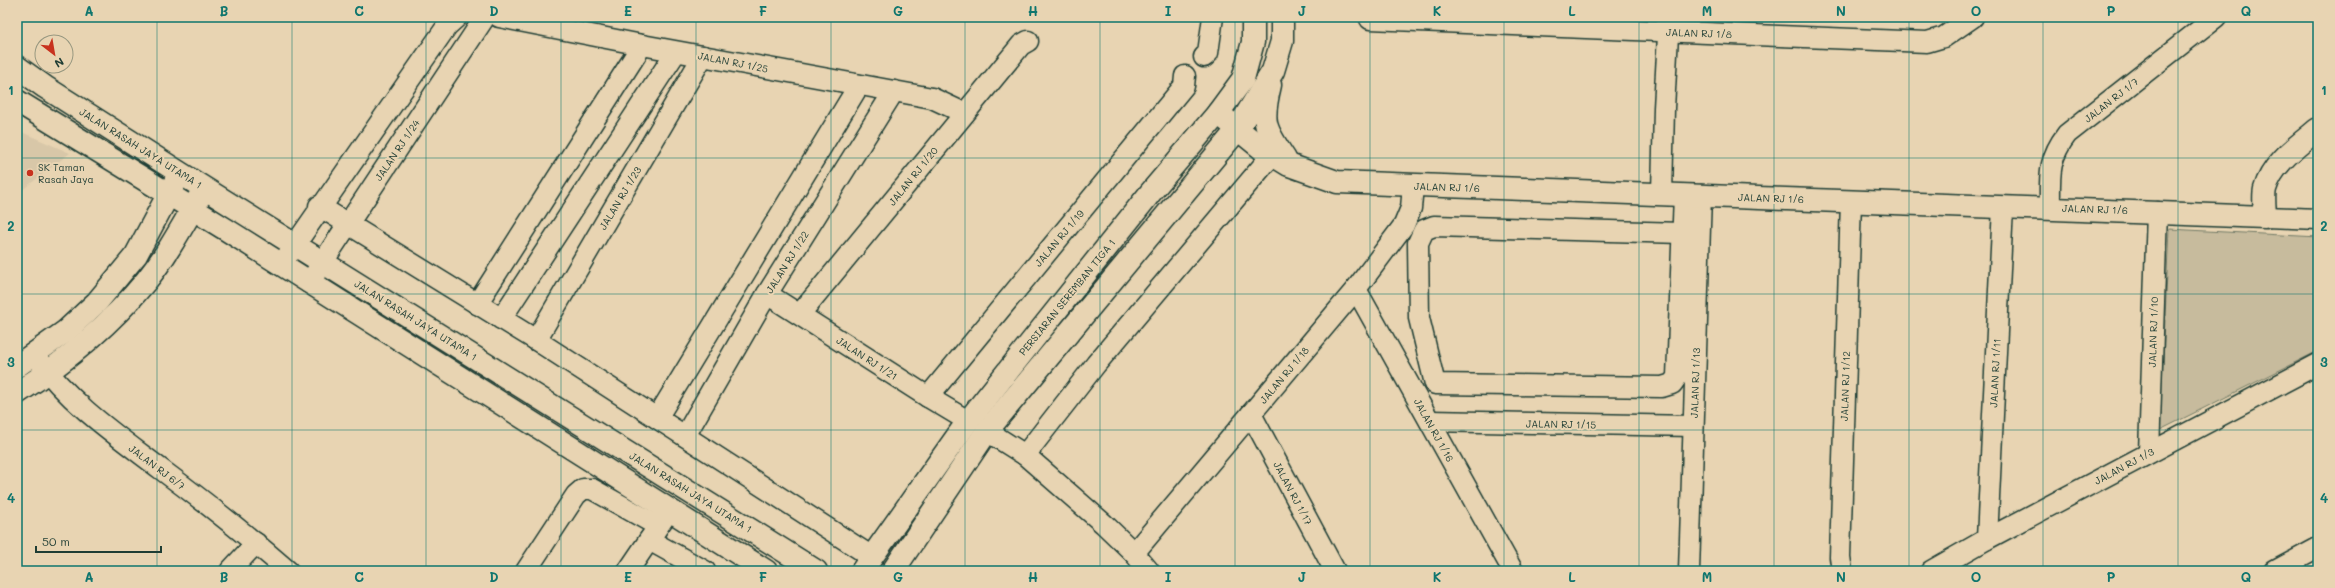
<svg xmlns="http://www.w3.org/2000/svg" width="2335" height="588" font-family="Mali,sans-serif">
<rect width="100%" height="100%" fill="#e8d4b2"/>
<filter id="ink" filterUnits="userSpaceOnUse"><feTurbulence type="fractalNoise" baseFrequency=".025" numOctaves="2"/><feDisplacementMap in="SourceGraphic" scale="8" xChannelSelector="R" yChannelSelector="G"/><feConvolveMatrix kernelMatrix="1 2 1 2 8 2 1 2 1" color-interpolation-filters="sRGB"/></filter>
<g filter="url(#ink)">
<polygon fill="#d8c7a8" points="17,130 70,153 17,194"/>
<polygon fill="#c7bb9d" stroke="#737c68" points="2169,229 2318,237 2318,351 2160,430"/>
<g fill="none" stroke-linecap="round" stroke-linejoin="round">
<defs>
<g id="street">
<polyline points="499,17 642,45 932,98 964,113"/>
<polyline points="1370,19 1927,42 1944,37 1973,17"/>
<polyline points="1204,57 1208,53 1213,17"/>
<polyline points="1662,194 1664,108 1669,17"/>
<polyline points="319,206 536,340 872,557"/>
<path d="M2050,208C2050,177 2047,160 2067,134L2216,17"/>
<polyline points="2265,217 2318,219"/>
<polyline points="1682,233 1434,226 1424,230 1418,243 1419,318 1435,384 1662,387 1672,384 1677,377 1684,195"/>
<polyline points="281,265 447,26 457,17"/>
<polyline points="309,283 485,17"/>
<polyline points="1356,289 1513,571"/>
<polyline points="767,294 928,397 968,421"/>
<polyline points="477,304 642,45"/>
<polyline points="800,314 1021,45 1028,41"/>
<polyline points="501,319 676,52"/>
<polyline points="536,340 703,56"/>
<path d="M38,359C70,404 119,437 162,470C205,502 247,535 288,571"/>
<polyline points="928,397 1184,86 1185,76"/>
<polyline points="1251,414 1335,571"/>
<polyline points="657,418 859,85"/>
<polyline points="1430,421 1693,426"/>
<polyline points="987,431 1025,455 1104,524 1134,553 1149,571"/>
<polyline points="685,436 767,294 894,91"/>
<polyline points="2149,453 2157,212"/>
<polyline points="1025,455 1096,364 1272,155"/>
<polyline points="1987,539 2003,207"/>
<polyline points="649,540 705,571"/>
<polyline points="1134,553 1356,289 1404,225 1411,208 1413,186"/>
<polyline points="230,571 256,543"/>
<polyline points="526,571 576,495 583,489 592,489 658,526"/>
<polyline points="628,571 666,515"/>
<polyline points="1689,571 1701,195"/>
<polyline points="1842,571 1840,557 1851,201"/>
<polyline points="1931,571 1987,539 2318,364"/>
<polyline points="2275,571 2318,548"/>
</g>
<g id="secondary">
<polyline points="17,67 45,87 180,173 816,571"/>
<path d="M1270,85C1261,122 1264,128 1285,159"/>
<polyline points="17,101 227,230 766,571"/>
<path d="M1218,113L1261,148L1289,165L1337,182L2265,217C2265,208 2263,197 2265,189C2272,163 2299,145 2318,129"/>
<polyline points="17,366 66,331 97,302 136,255 175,182"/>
<path d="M17,393C65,362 109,326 146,281C167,255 183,225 200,196"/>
<polyline points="862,571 968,421 1151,192 1218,113 1243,79 1253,42 1253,17"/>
<polyline points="893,571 987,431 1237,130 1273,71 1282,41 1282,17"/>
</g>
</defs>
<use href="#street" stroke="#1f3d34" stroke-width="23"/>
<use href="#secondary" stroke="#1f3d34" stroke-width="25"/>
<use href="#street" stroke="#e8d4b2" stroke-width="20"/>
<use href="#secondary" stroke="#e8d4b2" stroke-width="22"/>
</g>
</g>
<path fill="none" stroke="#0f766e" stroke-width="1" stroke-opacity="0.55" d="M157,17V571M292,17V571M426,17V571M561,17V571M696,17V571M831,17V571M965,17V571M1100,17V571M1235,17V571M1370,17V571M1504,17V571M1639,17V571M1774,17V571M1909,17V571M2043,17V571M2178,17V571M17,158H2318M17,294H2318M17,430H2318"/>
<circle fill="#c8321e" stroke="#e8d4b2" stroke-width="1.5" cx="30" cy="173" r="4"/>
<g text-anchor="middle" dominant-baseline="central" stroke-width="4" stroke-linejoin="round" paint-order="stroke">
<g font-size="10" fill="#1f3d34" stroke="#e8d4b2">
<text transform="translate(1699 33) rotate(2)">JALAN RJ 1/8</text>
<text transform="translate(733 62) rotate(11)">JALAN RJ 1/25</text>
<text transform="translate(2111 100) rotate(-38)">JALAN RJ 1/7</text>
<text transform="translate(141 148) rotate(32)">JALAN RASAH JAYA UTAMA 1</text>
<text transform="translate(397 150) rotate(-56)">JALAN RJ 1/24</text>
<text transform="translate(913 176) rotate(-51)">JALAN RJ 1/20</text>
<text transform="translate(1447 187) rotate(2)">JALAN RJ 1/6</text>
<text transform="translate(620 198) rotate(-59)">JALAN RJ 1/23</text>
<text transform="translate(1771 198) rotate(2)">JALAN RJ 1/6</text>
<text transform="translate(2095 209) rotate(2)">JALAN RJ 1/6</text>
<text transform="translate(1059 238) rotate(-50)">JALAN RJ 1/19</text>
<text transform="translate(787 262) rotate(-58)">JALAN RJ 1/22</text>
<text transform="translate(1067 297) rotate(-51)">PERSIARAN SEREMBAN TIGA 1</text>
<text transform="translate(416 320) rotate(32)">JALAN RASAH JAYA UTAMA 1</text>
<text transform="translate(2153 332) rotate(-88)">JALAN RJ 1/10</text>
<text transform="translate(867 358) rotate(33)">JALAN RJ 1/21</text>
<text transform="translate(1995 373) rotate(-87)">JALAN RJ 1/11</text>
<text transform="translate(1284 375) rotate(-50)">JALAN RJ 1/18</text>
<text transform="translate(1695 383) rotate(-88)">JALAN RJ 1/13</text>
<text transform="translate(1845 386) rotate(-88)">JALAN RJ 1/12</text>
<text transform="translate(1561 424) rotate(1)">JALAN RJ 1/15</text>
<text transform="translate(1434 430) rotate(61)">JALAN RJ 1/16</text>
<text transform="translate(2124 466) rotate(-28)">JALAN RJ 1/3</text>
<text transform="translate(157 467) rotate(37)">JALAN RJ 6/7</text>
<text transform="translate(691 492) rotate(32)">JALAN RASAH JAYA UTAMA 1</text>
<text transform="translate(1293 493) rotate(62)">JALAN RJ 1/17</text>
</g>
<g font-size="10" fill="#1f3d34" stroke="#e8d4b2" text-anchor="start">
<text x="38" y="167">SK Taman<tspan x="38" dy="12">Rasah Jaya</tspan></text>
</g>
</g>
<rect width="2335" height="588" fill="none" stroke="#e8d4b2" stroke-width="44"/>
<g transform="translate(54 54) rotate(149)"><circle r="19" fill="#e8d4b2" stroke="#989880"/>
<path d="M0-3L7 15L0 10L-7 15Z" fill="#c8321e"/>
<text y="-6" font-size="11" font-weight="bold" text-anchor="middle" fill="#1f3d34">N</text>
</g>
<path d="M36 546v6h125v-6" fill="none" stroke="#1f3d34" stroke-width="2"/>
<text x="42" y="546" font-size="12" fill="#1f3d34" stroke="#e8d4b2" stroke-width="3" paint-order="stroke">50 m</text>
<rect x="22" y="22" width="2291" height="544" fill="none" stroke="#0f766e" stroke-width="1.5"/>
<g font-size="13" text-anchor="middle" font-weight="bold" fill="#0f766e">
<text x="89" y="16">A</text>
<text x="224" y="16">B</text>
<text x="359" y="16">C</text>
<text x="494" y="16">D</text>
<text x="628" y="16">E</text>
<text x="763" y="16">F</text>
<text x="898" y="16">G</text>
<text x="1033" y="16">H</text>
<text x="1168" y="16">I</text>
<text x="1302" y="16">J</text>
<text x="1437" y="16">K</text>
<text x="1572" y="16">L</text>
<text x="1707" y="16">M</text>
<text x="1841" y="16">N</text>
<text x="1976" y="16">O</text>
<text x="2111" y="16">P</text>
<text x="2246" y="16">Q</text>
<text x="11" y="95">1</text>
<text x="2324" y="95">1</text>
<text x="11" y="231">2</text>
<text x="2324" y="231">2</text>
<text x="11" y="367">3</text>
<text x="2324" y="367">3</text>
<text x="11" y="503">4</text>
<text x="2324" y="503">4</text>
<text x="89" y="582">A</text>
<text x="224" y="582">B</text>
<text x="359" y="582">C</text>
<text x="494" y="582">D</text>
<text x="628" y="582">E</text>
<text x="763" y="582">F</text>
<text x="898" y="582">G</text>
<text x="1033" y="582">H</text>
<text x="1168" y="582">I</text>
<text x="1302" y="582">J</text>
<text x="1437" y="582">K</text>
<text x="1572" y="582">L</text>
<text x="1707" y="582">M</text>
<text x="1841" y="582">N</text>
<text x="1976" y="582">O</text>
<text x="2111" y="582">P</text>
<text x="2246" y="582">Q</text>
</g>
</svg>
